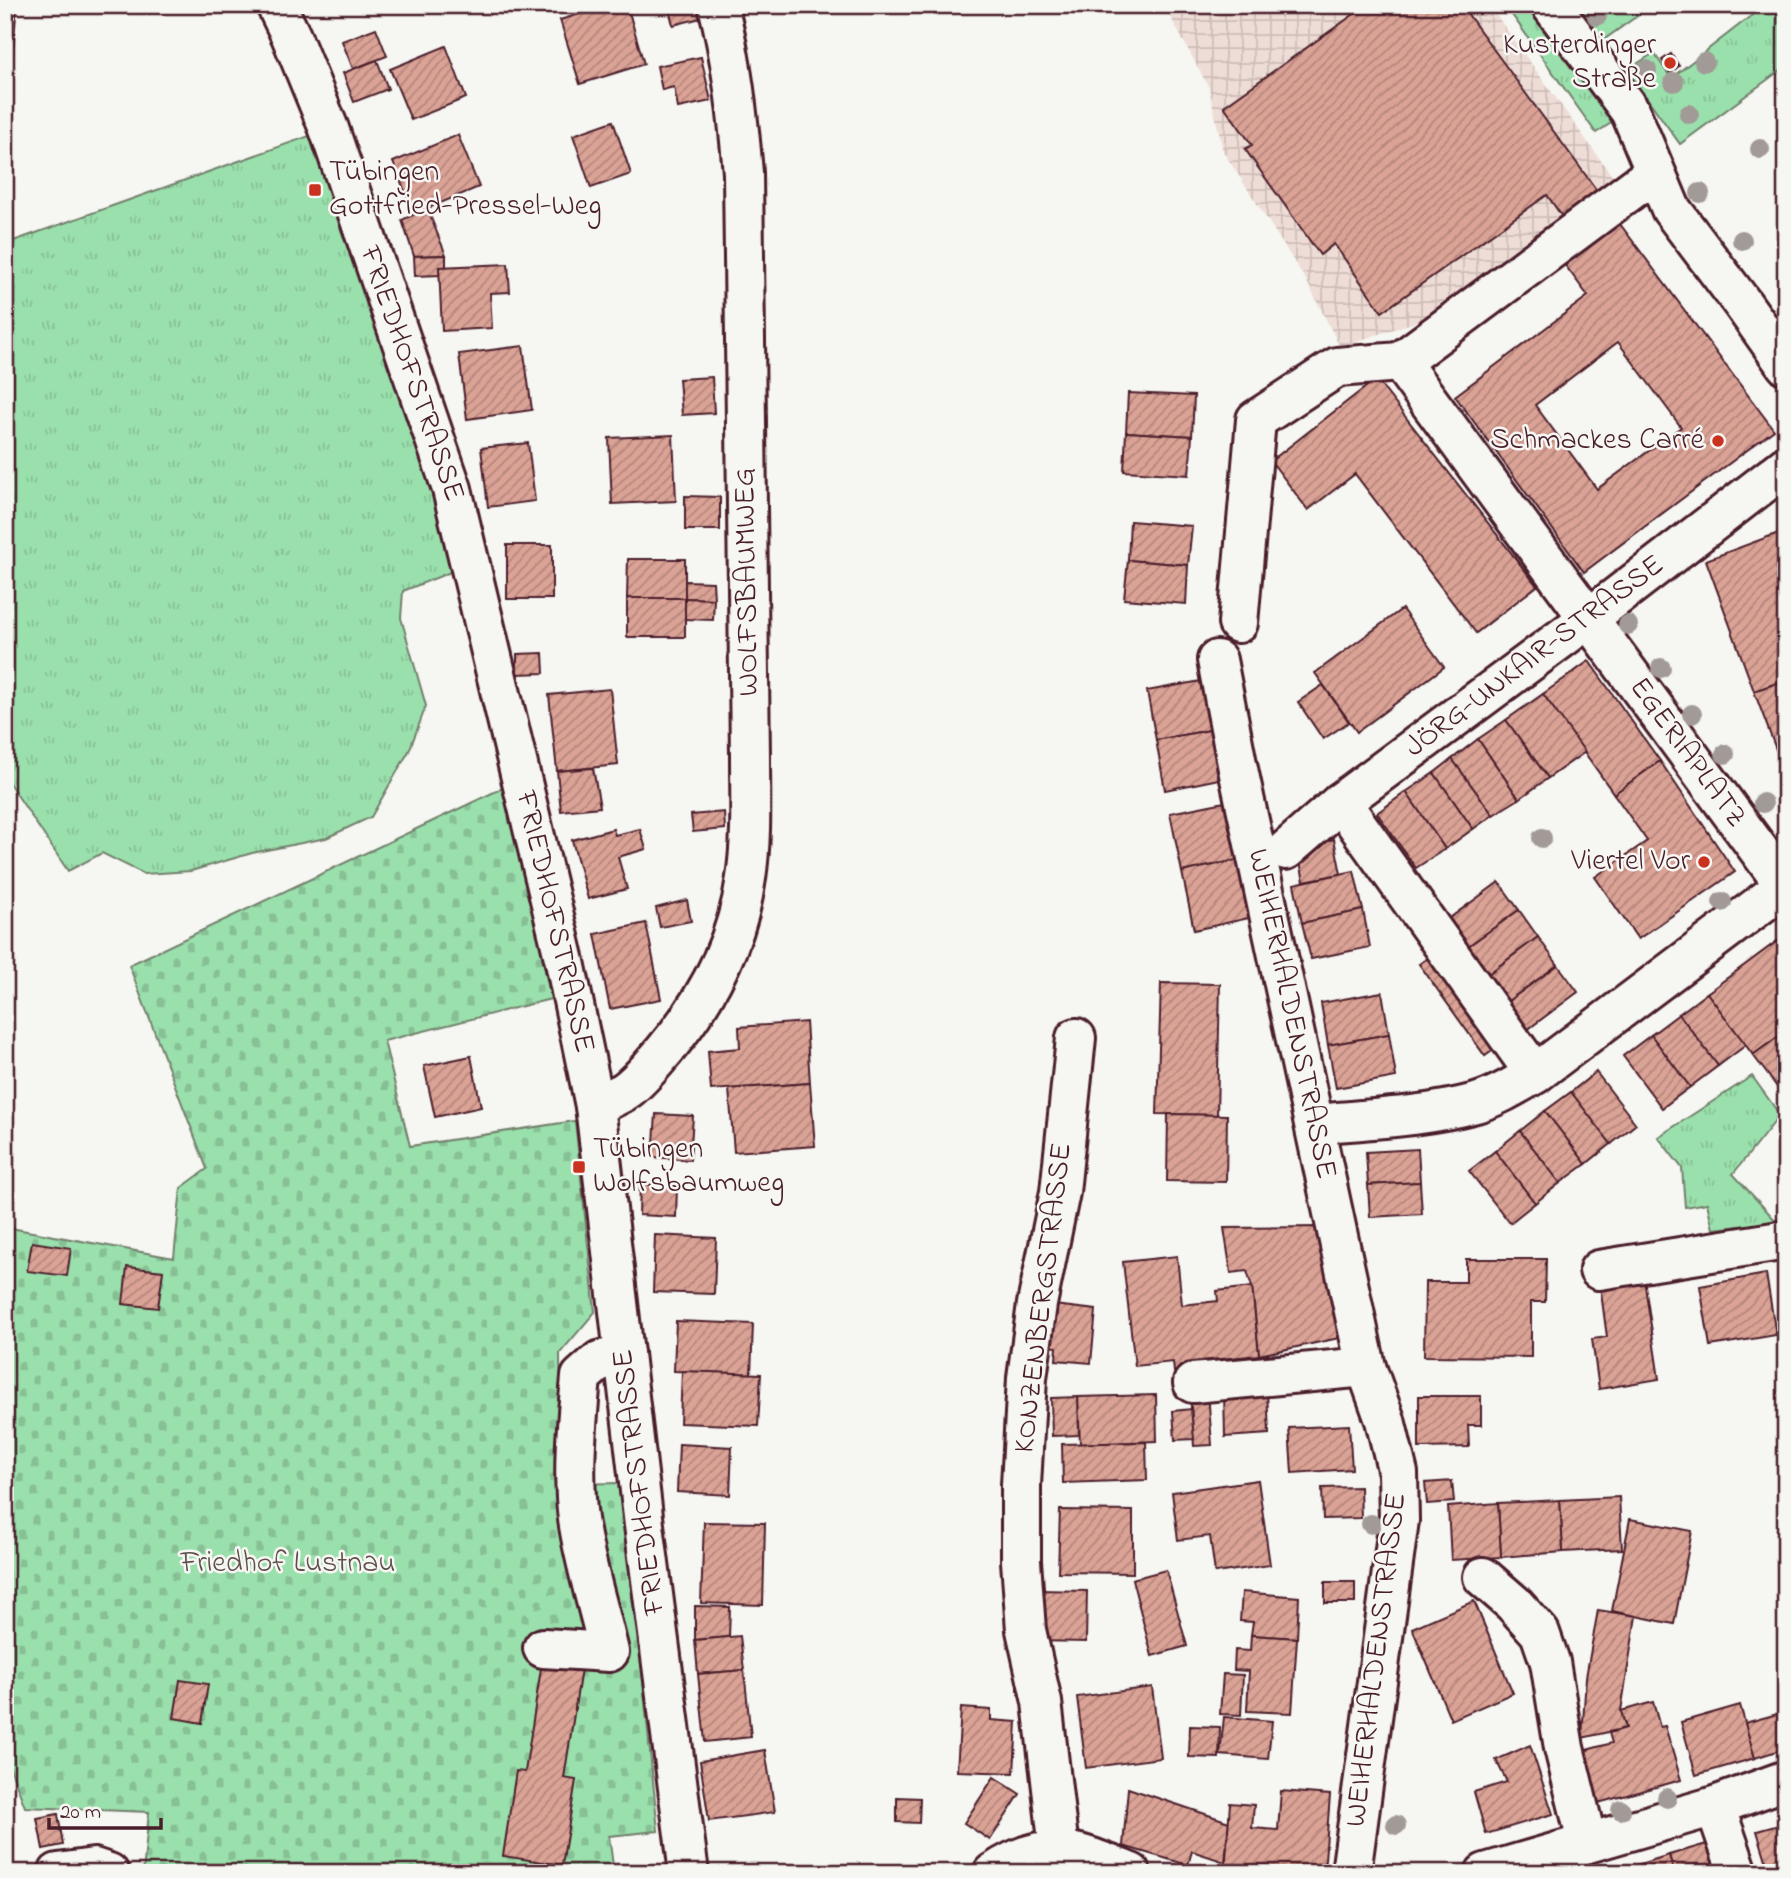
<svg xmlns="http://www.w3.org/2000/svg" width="1791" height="1878" font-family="'Indie Flower',sans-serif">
<defs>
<pattern id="industrial-grid" width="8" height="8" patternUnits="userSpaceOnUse" patternTransform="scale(1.75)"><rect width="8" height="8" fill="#eeddd6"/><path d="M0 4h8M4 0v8" fill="none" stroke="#cebdb8"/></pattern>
<pattern id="grass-tufts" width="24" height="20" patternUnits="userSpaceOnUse" patternTransform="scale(1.75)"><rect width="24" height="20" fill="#9ae0ac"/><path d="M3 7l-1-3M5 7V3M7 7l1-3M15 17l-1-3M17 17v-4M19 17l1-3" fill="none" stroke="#86c094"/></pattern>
<pattern id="cemetery-stones" width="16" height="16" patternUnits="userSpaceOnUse" patternTransform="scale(1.75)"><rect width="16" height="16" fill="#9ae0ac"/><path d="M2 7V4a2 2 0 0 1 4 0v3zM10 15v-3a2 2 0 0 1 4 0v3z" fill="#86c094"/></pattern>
<pattern id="building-hatch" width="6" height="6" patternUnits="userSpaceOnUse" patternTransform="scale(1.75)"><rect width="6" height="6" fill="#dba396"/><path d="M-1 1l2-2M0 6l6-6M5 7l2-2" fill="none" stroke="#b4847b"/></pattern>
</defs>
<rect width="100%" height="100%" fill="#f6f6f2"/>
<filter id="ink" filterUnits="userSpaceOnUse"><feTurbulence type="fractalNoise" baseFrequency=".0143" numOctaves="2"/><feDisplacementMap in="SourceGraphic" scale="14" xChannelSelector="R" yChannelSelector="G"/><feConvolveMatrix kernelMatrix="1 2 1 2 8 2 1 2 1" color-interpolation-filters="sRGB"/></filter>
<g filter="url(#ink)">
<polygon fill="url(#industrial-grid)" points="1164,5 1489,5 1620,187 1451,310 1340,347 1306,280 1223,151 1209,88"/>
<g fill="url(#grass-tufts)" stroke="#72806c" stroke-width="2">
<polygon points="1505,5 1529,5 1617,119 1596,133"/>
<polygon points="1576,5 1640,5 1644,11 1602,41"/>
<polygon points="1765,5 1786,5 1786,66 1680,144 1627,70 1654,53 1671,78"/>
<polygon points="329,129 471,564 403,591 401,618 426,706 409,751 371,817 326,838 252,853 191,871 144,874 102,853 68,871 5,777 5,244"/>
<polygon points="1752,1076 1780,1115 1733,1174 1777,1222 1713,1229 1707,1203 1685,1207 1682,1168 1658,1137"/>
</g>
<polygon fill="url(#cemetery-stones)" stroke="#72806c" stroke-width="2" points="507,786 551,999 384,1041 410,1146 575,1121 595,1312 560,1353 561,1484 623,1483 658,1831 609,1836 614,1873 143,1873 149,1812 25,1807 5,1754 5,1227 174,1258 181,1188 207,1169 129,965"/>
<g fill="url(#building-hatch)" stroke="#4a1f2b" stroke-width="2" fill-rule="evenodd">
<polygon points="5,5 17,5 12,58 5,57"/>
<polygon points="609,5 627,5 644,64 580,84 560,20"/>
<polygon points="668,5 698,5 701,18 673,25"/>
<polygon points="1367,5 1461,5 1598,192 1563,218 1547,195 1382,312 1334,244 1320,255 1245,149 1252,145 1224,106"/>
<polygon points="376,28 387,56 353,69 342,41"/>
<polygon points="446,46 466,98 411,120 390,69"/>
<polygon points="1671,54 1679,66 1670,73 1662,60"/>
<polygon points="701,57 711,101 678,108 674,87 662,90 657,66"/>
<polygon points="377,60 388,89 354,102 343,73"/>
<polygon points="613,121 631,174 591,188 573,135"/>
<polygon points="458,135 479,187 414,214 393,162"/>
<polygon points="427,208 446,255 414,256 402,220"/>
<path d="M1617,220L1774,430L1584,572L1455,396L1588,296L1562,261ZM1618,342L1681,427L1597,489L1535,405Z"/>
<polygon points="446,255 446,267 439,267 440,275 415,276 414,256"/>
<polygon points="508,264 510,292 490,293 492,328 442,331 439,267"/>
<polygon points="523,346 532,410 467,419 459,354"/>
<polygon points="712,377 714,413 682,415 679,379"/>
<polygon points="1376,379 1537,586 1476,633 1355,474 1308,510 1271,461"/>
<polygon points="1128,393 1194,396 1192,436 1126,432"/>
<polygon points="1126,432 1192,436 1189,475 1124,471"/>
<polygon points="673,435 676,501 612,504 609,438"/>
<polygon points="528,443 535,501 488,507 481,448"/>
<polygon points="685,496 720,497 720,530 685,530"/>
<polygon points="1130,521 1192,526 1188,565 1128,560"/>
<polygon points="1781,532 1786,543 1786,680 1754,691 1706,560"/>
<rect x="507" y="545" width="45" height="54"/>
<polygon points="628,559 685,559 685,598 627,598"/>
<polygon points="1128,560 1188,565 1186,604 1124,599"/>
<polygon points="685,581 713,582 714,599 685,598"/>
<rect x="627" y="598" width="58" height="39"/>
<polygon points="685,598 714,599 713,620 685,619"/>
<polygon points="1402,609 1444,667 1357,732 1315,673"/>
<polygon points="543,653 544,673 517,674 517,654"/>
<polygon points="1589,661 1660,761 1614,794 1543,694"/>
<polygon points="1786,680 1786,776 1754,691"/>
<polygon points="1201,681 1210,730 1156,740 1147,691"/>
<polygon points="1323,685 1349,722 1323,739 1298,702"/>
<polygon points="610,689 618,765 557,771 549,695"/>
<polygon points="1543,694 1585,752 1548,778 1506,720"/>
<polygon points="1506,720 1548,778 1519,799 1478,739"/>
<polygon points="1210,730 1219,779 1165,790 1156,740"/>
<polygon points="1478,739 1519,799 1493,815 1452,759"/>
<polygon points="1452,759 1493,815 1473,829 1434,773"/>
<polygon points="1660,761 1735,872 1638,939 1595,877 1647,841 1614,794"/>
<polygon points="593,768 600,807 561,811 557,771"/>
<polygon points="1434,773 1473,829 1445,849 1406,792"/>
<polygon points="1406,792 1445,849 1416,868 1377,813"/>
<polygon points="1225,802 1237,860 1182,872 1170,813"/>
<polygon points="724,812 725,829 693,832 691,815"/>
<polygon points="613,829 615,835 640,829 646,849 618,857 627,889 588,899 572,840"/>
<polygon points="1334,839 1341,874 1304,881 1297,847"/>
<polygon points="1237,860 1249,918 1194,930 1182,872"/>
<polygon points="1354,871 1363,910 1302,923 1294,884"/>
<polygon points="1499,882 1519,910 1467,947 1447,920"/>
<polygon points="687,900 691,921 660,927 656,908"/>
<polygon points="1363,910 1370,947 1311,959 1302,923"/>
<polygon points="1519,910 1538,937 1487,975 1467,947"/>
<polygon points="646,923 661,999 610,1009 595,934"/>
<polygon points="1538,937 1558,965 1507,1002 1487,975"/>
<polygon points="1780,939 1786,947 1786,1031 1753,1055 1707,993"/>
<polygon points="1434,954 1502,1044 1485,1056 1419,964"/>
<polygon points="1558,965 1578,992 1527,1030 1507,1002"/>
<polygon points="1161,983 1220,984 1217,1115 1157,1114"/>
<polygon points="1382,992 1389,1034 1328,1045 1321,1003"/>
<polygon points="1707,993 1746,1045 1718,1066 1679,1014"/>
<polygon points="1679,1014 1718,1066 1690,1087 1651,1035"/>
<polygon points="806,1022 810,1083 711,1090 708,1051 740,1048 739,1027"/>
<polygon points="1786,1031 1786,1099 1753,1055"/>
<polygon points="1389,1034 1396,1077 1336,1088 1328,1045"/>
<polygon points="1651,1035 1690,1087 1662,1108 1623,1056"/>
<polygon points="471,1056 481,1107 435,1117 424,1066"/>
<polygon points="1596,1072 1636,1124 1611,1144 1571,1092"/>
<polygon points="810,1083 815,1146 734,1152 729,1089"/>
<polygon points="1571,1092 1611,1144 1586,1164 1545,1111"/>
<polygon points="1545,1111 1586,1164 1560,1183 1520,1131"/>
<polygon points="656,1114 693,1116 690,1160 653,1157"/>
<polygon points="1168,1114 1227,1115 1226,1182 1167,1181"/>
<polygon points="1520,1131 1560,1183 1535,1203 1495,1151"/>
<polygon points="1418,1149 1420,1182 1368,1185 1366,1152"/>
<polygon points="1495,1151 1535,1203 1510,1223 1469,1171"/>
<polygon points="1420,1182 1422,1214 1370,1217 1368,1185"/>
<polygon points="640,1184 677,1186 676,1217 639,1215"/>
<polygon points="1324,1227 1344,1337 1259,1355 1252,1287 1247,1271 1231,1273 1224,1228"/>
<polygon points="655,1235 716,1238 714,1294 653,1292"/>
<polygon points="32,1242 71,1248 67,1276 27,1271"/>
<polygon points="1177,1256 1182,1305 1218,1301 1217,1291 1252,1287 1259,1355 1203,1361 1204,1369 1174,1372 1173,1362 1135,1366 1123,1262"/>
<polygon points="1466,1259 1546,1259 1545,1302 1531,1302 1531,1357 1424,1356 1425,1282 1466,1282"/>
<polygon points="127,1267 163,1271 158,1308 123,1304"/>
<polygon points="1766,1274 1776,1335 1710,1346 1700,1286"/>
<polygon points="1644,1279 1659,1379 1599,1389 1592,1339 1607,1337 1600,1285"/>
<polygon points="1045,1304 1096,1310 1091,1363 1056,1360 1057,1347 1041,1345"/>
<polygon points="676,1321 753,1324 751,1374 674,1371"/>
<polygon points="682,1371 761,1374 758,1426 680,1423"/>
<polygon points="1267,1390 1269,1434 1225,1437 1224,1391"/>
<polygon points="1208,1392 1212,1445 1194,1446 1190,1394"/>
<polygon points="1156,1395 1157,1441 1080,1444 1078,1397"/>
<polygon points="1419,1396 1481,1396 1481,1425 1468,1425 1469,1447 1419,1448"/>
<polygon points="1078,1397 1079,1435 1052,1436 1051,1398"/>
<polygon points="1191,1409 1194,1439 1175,1440 1173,1411"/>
<polygon points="1349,1425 1352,1469 1292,1473 1289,1428"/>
<polygon points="1146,1442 1147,1480 1063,1483 1062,1444"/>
<polygon points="679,1444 732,1447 730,1495 677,1492"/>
<polygon points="1258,1480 1270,1565 1215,1573 1210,1536 1178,1540 1172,1492"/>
<polygon points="1452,1481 1454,1502 1427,1504 1425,1483"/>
<polygon points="1360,1487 1361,1518 1323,1519 1322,1488"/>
<polygon points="1619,1497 1622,1549 1563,1552 1560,1500"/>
<polygon points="1560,1500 1563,1552 1501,1557 1498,1503"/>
<polygon points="1498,1503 1501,1557 1451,1560 1448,1507"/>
<polygon points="1060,1510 1133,1511 1133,1573 1058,1572"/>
<polygon points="1630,1519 1692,1531 1674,1624 1612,1611"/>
<polygon points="704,1522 765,1523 763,1605 701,1603"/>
<polygon points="1166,1570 1187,1646 1152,1656 1132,1579"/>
<rect x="1325" y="1582" width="30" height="21"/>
<polygon points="1037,1590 1087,1591 1086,1642 1036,1641"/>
<polygon points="1242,1592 1299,1597 1297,1638 1251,1635 1253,1622 1240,1621"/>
<polygon points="1474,1601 1513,1693 1451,1720 1412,1628"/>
<polygon points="695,1606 730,1607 729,1637 695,1640"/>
<polygon points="1598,1610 1636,1616 1621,1711 1626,1728 1582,1738 1586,1677"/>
<polygon points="1251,1635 1297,1638 1292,1713 1247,1711 1249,1671 1234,1670 1235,1650 1250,1651"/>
<polygon points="740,1636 744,1670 698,1674 695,1640"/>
<polygon points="542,1662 581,1669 564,1778 576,1780 562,1865 503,1856 516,1771 525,1772"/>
<polygon points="744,1670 751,1737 705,1742 698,1674"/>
<polygon points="1223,1674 1243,1675 1241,1715 1220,1714"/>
<polygon points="180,1680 208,1684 202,1723 174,1718"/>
<polygon points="1152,1687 1161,1758 1086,1768 1077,1697"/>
<polygon points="1653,1702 1660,1727 1665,1726 1681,1780 1598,1803 1583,1751 1612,1743 1609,1733 1626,1728 1621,1711"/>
<polygon points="1740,1705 1755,1758 1696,1775 1681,1722"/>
<polygon points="961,1708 991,1710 991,1720 1017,1722 1014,1773 957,1771"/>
<polygon points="1781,1713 1786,1730 1786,1748 1755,1758 1745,1723"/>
<polygon points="1224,1717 1272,1721 1268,1759 1220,1755"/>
<polygon points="1190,1726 1220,1727 1219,1758 1189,1757"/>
<polygon points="1530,1745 1553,1814 1486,1834 1474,1792 1507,1782 1496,1760"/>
<polygon points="765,1750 775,1812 709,1821 700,1761"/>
<polygon points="994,1777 1020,1794 990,1840 964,1823"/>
<polygon points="1128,1788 1229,1822 1225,1862 1192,1851 1188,1865 1123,1846"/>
<polygon points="1281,1791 1330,1795 1324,1873 1225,1873 1230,1803 1254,1805 1252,1828 1278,1830"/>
<polygon points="897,1797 920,1798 919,1823 897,1822"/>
<polygon points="58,1814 63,1845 43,1849 37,1818"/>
<polygon points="1786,1823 1786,1873 1770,1873 1757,1831"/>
<polygon points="1710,1843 1718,1873 1674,1873 1669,1855"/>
<polygon points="1669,1855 1674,1873 1629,1873 1627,1868"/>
</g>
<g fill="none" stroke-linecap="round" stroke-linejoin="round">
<defs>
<g id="minor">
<polyline points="276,5 291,36 329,129 452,489 565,962 595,1106 644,1525 689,1873"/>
<polyline points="1551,5 1630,111 1671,209 1742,303 1786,365"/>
<polyline points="1400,362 1786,887"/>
<polyline points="1238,623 1256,420 1337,367 1400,362 1654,173"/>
<polyline points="1217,660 1238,769 1366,1367 1385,1420 1398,1473 1399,1520 1351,1873"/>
<polyline points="1341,802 1535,1074"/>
<polyline points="1286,850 1341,802 1589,618 1786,466"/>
<path d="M595,1106C606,1100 619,1096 628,1089C642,1078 654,1063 665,1050C706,1001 737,943 746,878C752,838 750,796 750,756L743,173C738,116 732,60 718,5"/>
<path d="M1315,1124C1368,1119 1424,1117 1476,1103C1497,1097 1516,1085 1535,1074L1785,886"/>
<polyline points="1599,1270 1786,1240"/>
<polyline points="1193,1383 1366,1367"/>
<polyline points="1483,1577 1513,1603 1540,1633 1550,1662 1564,1748 1587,1842"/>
<path d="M543,1648L609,1652C599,1608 584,1562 578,1519C572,1472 577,1424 581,1377L599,1361L624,1354"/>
<polyline points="1715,1806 1738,1873"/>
<polyline points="1059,1849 1042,1702 1026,1630 1021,1561 1021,1485 1027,1378 1037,1304 1060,1192 1076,1038"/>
<polyline points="58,1873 94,1868 109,1873"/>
<path d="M993,1873C1048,1836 1075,1851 1131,1873"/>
<polyline points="1485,1873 1715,1806 1786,1780"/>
</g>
</defs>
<use href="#minor" stroke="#4a1f2b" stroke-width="44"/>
<use href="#minor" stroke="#f6f6f2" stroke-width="38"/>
</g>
<g fill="#a29a96">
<circle cx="1597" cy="16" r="10"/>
<circle cx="1704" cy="62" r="10"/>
<circle cx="1647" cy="70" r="10"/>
<circle cx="1674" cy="82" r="10"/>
<circle cx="1689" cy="114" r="10"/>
<circle cx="1760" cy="149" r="10"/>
<circle cx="1700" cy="193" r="10"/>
<circle cx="1742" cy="240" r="10"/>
<circle cx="1628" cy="625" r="10"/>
<circle cx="1661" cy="668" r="10"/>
<circle cx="1692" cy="714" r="10"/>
<circle cx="1725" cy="754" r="10"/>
<circle cx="1763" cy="803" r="10"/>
<circle cx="1542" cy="838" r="10"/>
<circle cx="1722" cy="902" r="10"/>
<circle cx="1371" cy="1524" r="10"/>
<circle cx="1667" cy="1798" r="10"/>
<circle cx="1621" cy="1810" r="10"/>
<circle cx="1396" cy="1825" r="10"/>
</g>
</g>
<g fill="#c8321e" stroke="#f6f6f2" stroke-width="2.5">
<circle cx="1670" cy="63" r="7"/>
<rect x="308" y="183" width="14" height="14" rx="3.5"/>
<circle cx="1718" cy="441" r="7"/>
<circle cx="1704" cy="862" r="7"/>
<rect x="572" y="1160" width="14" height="14" rx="3.5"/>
</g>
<g text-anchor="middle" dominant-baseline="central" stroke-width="5" stroke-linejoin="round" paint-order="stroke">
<g font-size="30" fill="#4a1f2b" stroke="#f6f6f2" text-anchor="end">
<text x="1656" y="46">Kusterdinger<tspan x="1656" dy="34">Straße</tspan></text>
<text x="329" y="173" text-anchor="start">Tübingen<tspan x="329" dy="34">Gottfried-Pressel-Weg</tspan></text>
<text x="1704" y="441">Schmackes Carré</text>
<text x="1690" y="862">Viertel Vor</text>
<text x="593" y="1150" text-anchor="start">Tübingen<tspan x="593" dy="34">Wolfsbaumweg</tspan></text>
</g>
<g font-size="30" fill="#4a1f2b" stroke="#f6f6f2">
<text transform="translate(411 374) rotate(71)">FRIEDHOFSTRASSE</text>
<text transform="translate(748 582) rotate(-91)">WOLFSBAUMWEG</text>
<text transform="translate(1535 657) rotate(-37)">JÖRG-UNKAIR-STRASSE</text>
<text transform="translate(1687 753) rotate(54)">EGERIAPLATZ</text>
<text transform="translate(554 922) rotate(77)">FRIEDHOFSTRASSE</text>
<text transform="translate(1291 1014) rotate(78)">WEIHERHALDENSTRASSE</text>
<text transform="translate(1044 1298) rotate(-83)">KONZENBERGSTRASSE</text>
<text transform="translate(640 1482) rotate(-97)">FRIEDHOFSTRASSE</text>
<text transform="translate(1377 1660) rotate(-83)">WEIHERHALDENSTRASSE</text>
</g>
<g font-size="30" fill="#5e4f4b" stroke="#f6f6f2">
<text x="288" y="1564">Friedhof Lustnau</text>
</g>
</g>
<rect width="1791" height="1878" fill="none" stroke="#f6f6f2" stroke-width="28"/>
<rect x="14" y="14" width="1763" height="1850" fill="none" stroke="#4a1f2b" stroke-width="2.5" filter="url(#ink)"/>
<path d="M49 1818v10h112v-10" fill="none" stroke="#4a1f2b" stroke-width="3.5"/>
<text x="60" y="1818" font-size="21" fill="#4a1f2b" stroke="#f6f6f2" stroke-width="5" paint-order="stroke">20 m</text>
</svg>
